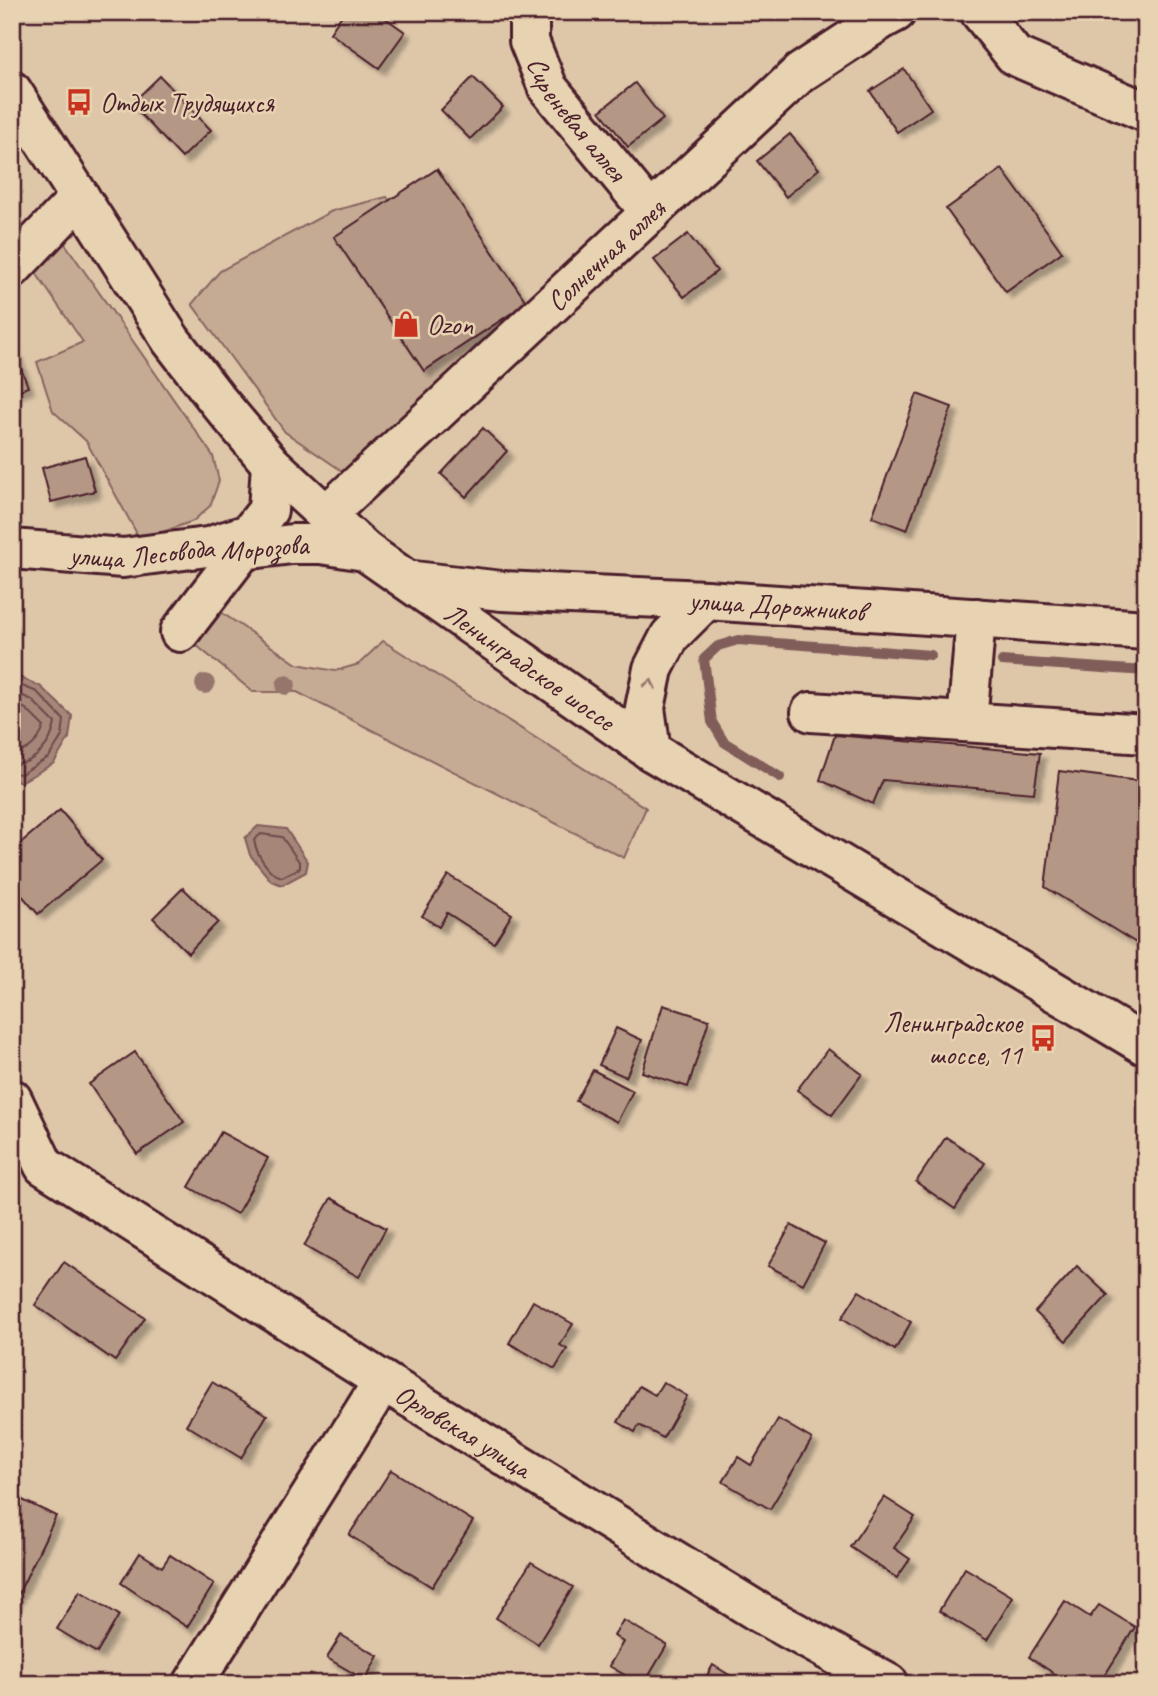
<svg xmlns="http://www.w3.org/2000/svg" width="1158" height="1696" font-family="Caveat,sans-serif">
<defs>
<filter id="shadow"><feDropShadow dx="6" dy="6" stdDeviation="2" flood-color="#0004"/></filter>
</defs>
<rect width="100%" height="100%" fill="#dec7a9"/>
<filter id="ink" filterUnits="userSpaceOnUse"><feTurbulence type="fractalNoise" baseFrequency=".0143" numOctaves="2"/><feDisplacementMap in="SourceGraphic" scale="14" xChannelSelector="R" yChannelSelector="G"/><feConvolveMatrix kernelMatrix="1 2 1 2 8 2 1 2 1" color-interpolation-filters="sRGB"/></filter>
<g filter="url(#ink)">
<g fill="#c5ab94" stroke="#886560" stroke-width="2">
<polygon points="387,197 415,236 480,288 519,313 348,475 285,432 192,304 220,271 332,211"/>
<polygon points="59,235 213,456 219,481 210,506 193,521 157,534 134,539 136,532 86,441 53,411 37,362 83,342 32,267"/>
<polygon points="215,608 297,664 335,671 359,664 383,641 646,808 624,858 297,692 253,692 190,640"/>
</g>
<g fill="#a58679" stroke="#815d5a" stroke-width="2">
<polygon points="12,674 40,686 72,716 69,738 54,763 21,782 12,779"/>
<polygon points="258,826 286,829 308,862 306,872 282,885 271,881 250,855 245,838"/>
</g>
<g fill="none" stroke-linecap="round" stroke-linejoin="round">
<g stroke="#6e484a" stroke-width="2">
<polyline points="12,682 37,692 64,720 62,736 49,757 21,774 12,773"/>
<path d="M12,691L32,700L55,723C52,743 34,766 12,764"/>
<path d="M12,703L26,709L44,727C39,741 28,753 12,753"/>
<path d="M261,834L282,837L300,863V868L282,877C268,874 256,853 254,840Z"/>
</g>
<g stroke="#815d5a" stroke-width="10">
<polyline points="1002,661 1146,671"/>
<polyline points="780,777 724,742 712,722 704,659 718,646 738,640 931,655"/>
</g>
</g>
<g fill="#b49885" stroke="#4a1f2b" stroke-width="2" filter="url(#shadow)">
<polygon points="344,12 377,12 405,32 379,68 330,33"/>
<polygon points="904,69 931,109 897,132 870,91"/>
<polygon points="160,76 211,130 182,158 131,104"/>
<polygon points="473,77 503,107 470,139 441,110"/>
<polygon points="635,83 663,119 628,147 600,111"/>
<polygon points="790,134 819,169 786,197 757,161"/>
<polygon points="437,169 527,303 424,371 334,237"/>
<polygon points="1002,169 1062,252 1006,292 946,209"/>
<polygon points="688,234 717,271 684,297 654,260"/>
<polygon points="12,344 28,387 12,393"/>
<polygon points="917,394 952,407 907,530 872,517"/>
<polygon points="483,428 507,451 466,497 441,474"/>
<polygon points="85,456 95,491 51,502 42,468"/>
<polygon points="835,735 1040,753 1034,793 883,780 873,804 820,780"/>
<polygon points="1059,771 1146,782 1146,949 1045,887"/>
<polygon points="60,810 102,860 38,914 12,884 12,850"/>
<polygon points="448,875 512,914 494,943 447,913 439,927 422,916"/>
<polygon points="183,888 218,922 188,953 153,918"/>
<polygon points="663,1005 709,1020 688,1087 642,1072"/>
<polygon points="616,1028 642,1040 626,1077 599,1065"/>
<polygon points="828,1049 862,1074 832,1115 797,1090"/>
<polygon points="135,1052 184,1122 137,1154 89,1084"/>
<polygon points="593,1070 633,1091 617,1122 576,1101"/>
<polygon points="221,1132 268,1158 237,1214 189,1187"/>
<polygon points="946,1137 985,1163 955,1209 916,1182"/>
<polygon points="331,1198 386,1228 359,1277 304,1246"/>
<polygon points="791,1225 825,1243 803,1284 768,1266"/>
<polygon points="64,1262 145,1318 115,1361 35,1305"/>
<polygon points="1077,1266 1108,1295 1066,1341 1035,1312"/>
<polygon points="859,1291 911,1322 895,1350 842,1318"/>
<polygon points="533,1301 573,1324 560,1345 567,1349 555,1369 509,1343"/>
<polygon points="212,1382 267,1415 241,1458 186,1425"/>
<polygon points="663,1382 687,1396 663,1438 639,1425 635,1432 618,1422 639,1386 655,1395"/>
<polygon points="778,1419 812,1439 770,1509 723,1482 738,1457 751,1465"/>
<polygon points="391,1470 473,1521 432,1587 349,1535"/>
<polygon points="12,1495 56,1516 12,1607"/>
<polygon points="884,1497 915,1517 894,1548 910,1559 897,1578 850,1547"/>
<polygon points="140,1553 162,1567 170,1555 214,1584 187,1627 121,1583"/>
<polygon points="531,1562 573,1587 538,1644 496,1618"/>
<polygon points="965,1568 1013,1597 987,1640 939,1611"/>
<polygon points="80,1591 119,1615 97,1653 57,1629"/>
<polygon points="1065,1601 1090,1617 1099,1605 1135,1627 1100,1683 1089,1676 1084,1684 1070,1684 1029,1657"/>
<polygon points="623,1620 667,1645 644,1684 641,1684 609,1666 623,1642 614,1636"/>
<polygon points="341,1635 378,1656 365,1680 327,1658"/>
<polygon points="713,1665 744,1684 702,1684"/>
</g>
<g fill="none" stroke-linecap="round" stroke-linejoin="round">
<defs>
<g id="minor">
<path id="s1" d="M529,12V41L548,88L651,213"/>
<polyline points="980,12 1015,56 1146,112"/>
<polyline points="12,268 80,197"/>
<path id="s2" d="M326,515L800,73L881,20L896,12"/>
<polyline points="217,544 249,534 268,510 271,464"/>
<path id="s3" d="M12,549L123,558L207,547L243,550L292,544H321L365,551"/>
<polyline points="180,632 243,550"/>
<polyline points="811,712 1146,734"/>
<polyline points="967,722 976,618"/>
<path id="s4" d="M12,1099L44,1166L383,1381L760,1613L889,1684"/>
<polyline points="193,1684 383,1381"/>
</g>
<g id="major">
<path id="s5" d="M12,91L171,340L218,401L271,464L365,551L651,751L1146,1046"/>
<path id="s6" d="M414,581L502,591L706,600L1146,630"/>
<polyline points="651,751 645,708 653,669 670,636 706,600"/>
</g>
</defs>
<use href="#minor" stroke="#4a1f2b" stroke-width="44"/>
<use href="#major" stroke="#4a1f2b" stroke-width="44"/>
<use href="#minor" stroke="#e7d2b1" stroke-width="38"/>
<use href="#major" stroke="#e7d2b1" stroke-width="38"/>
</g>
<g fill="#96766c">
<circle cx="205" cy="684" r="10"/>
<circle cx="286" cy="685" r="10"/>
</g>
<defs><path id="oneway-chevron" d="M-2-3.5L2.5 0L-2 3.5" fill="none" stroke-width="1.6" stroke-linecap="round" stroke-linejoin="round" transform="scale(1.75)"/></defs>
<use stroke="#98786e" href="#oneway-chevron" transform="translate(650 684) rotate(-78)"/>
</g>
<defs>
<symbol id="bus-bare" viewBox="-9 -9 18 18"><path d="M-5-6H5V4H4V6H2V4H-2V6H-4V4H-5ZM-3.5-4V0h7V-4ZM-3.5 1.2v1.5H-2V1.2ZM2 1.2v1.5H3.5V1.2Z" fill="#c8321e" stroke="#e7d2b1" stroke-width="2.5" paint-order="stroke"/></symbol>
<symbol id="shop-bare" viewBox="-9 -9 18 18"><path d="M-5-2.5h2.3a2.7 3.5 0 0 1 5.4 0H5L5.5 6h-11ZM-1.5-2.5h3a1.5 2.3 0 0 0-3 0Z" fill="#c8321e" stroke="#e7d2b1" stroke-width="2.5" paint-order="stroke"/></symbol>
</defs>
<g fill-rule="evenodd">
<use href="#bus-bare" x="60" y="83" width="38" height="38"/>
<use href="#shop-bare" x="387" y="305" width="38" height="38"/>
<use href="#bus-bare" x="1024" y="1019" width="38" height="38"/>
</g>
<g text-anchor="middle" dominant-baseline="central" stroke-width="5" stroke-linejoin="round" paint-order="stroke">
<g font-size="28" fill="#4a1f2b" stroke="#e7d2b1" text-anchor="start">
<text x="100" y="102">Отдых Трудящихся</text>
<text x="427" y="324">Ozon</text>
<text x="1022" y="1022" text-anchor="end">Ленинградское<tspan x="1022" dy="32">шоссе, 11</tspan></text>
</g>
<g font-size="28" fill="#4a1f2b" stroke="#e7d2b1">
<text stroke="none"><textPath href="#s1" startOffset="121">Сиреневая аллея</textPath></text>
<text stroke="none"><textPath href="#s2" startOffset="382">Солнечная аллея</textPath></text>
<text stroke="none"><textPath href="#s3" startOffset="178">улица Лесовода Морозова</textPath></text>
<text stroke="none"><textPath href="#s6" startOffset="364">улица Дорожников</textPath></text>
<text stroke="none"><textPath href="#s5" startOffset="784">Ленинградское шоссе</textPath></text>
<text stroke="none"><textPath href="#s4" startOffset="570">Орловская улица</textPath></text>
</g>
</g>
<rect width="1158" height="1696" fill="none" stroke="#e7d2b1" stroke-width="42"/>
<rect x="21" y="21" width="1116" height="1654" fill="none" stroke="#4a1f2b" stroke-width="2.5" filter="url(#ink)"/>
</svg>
